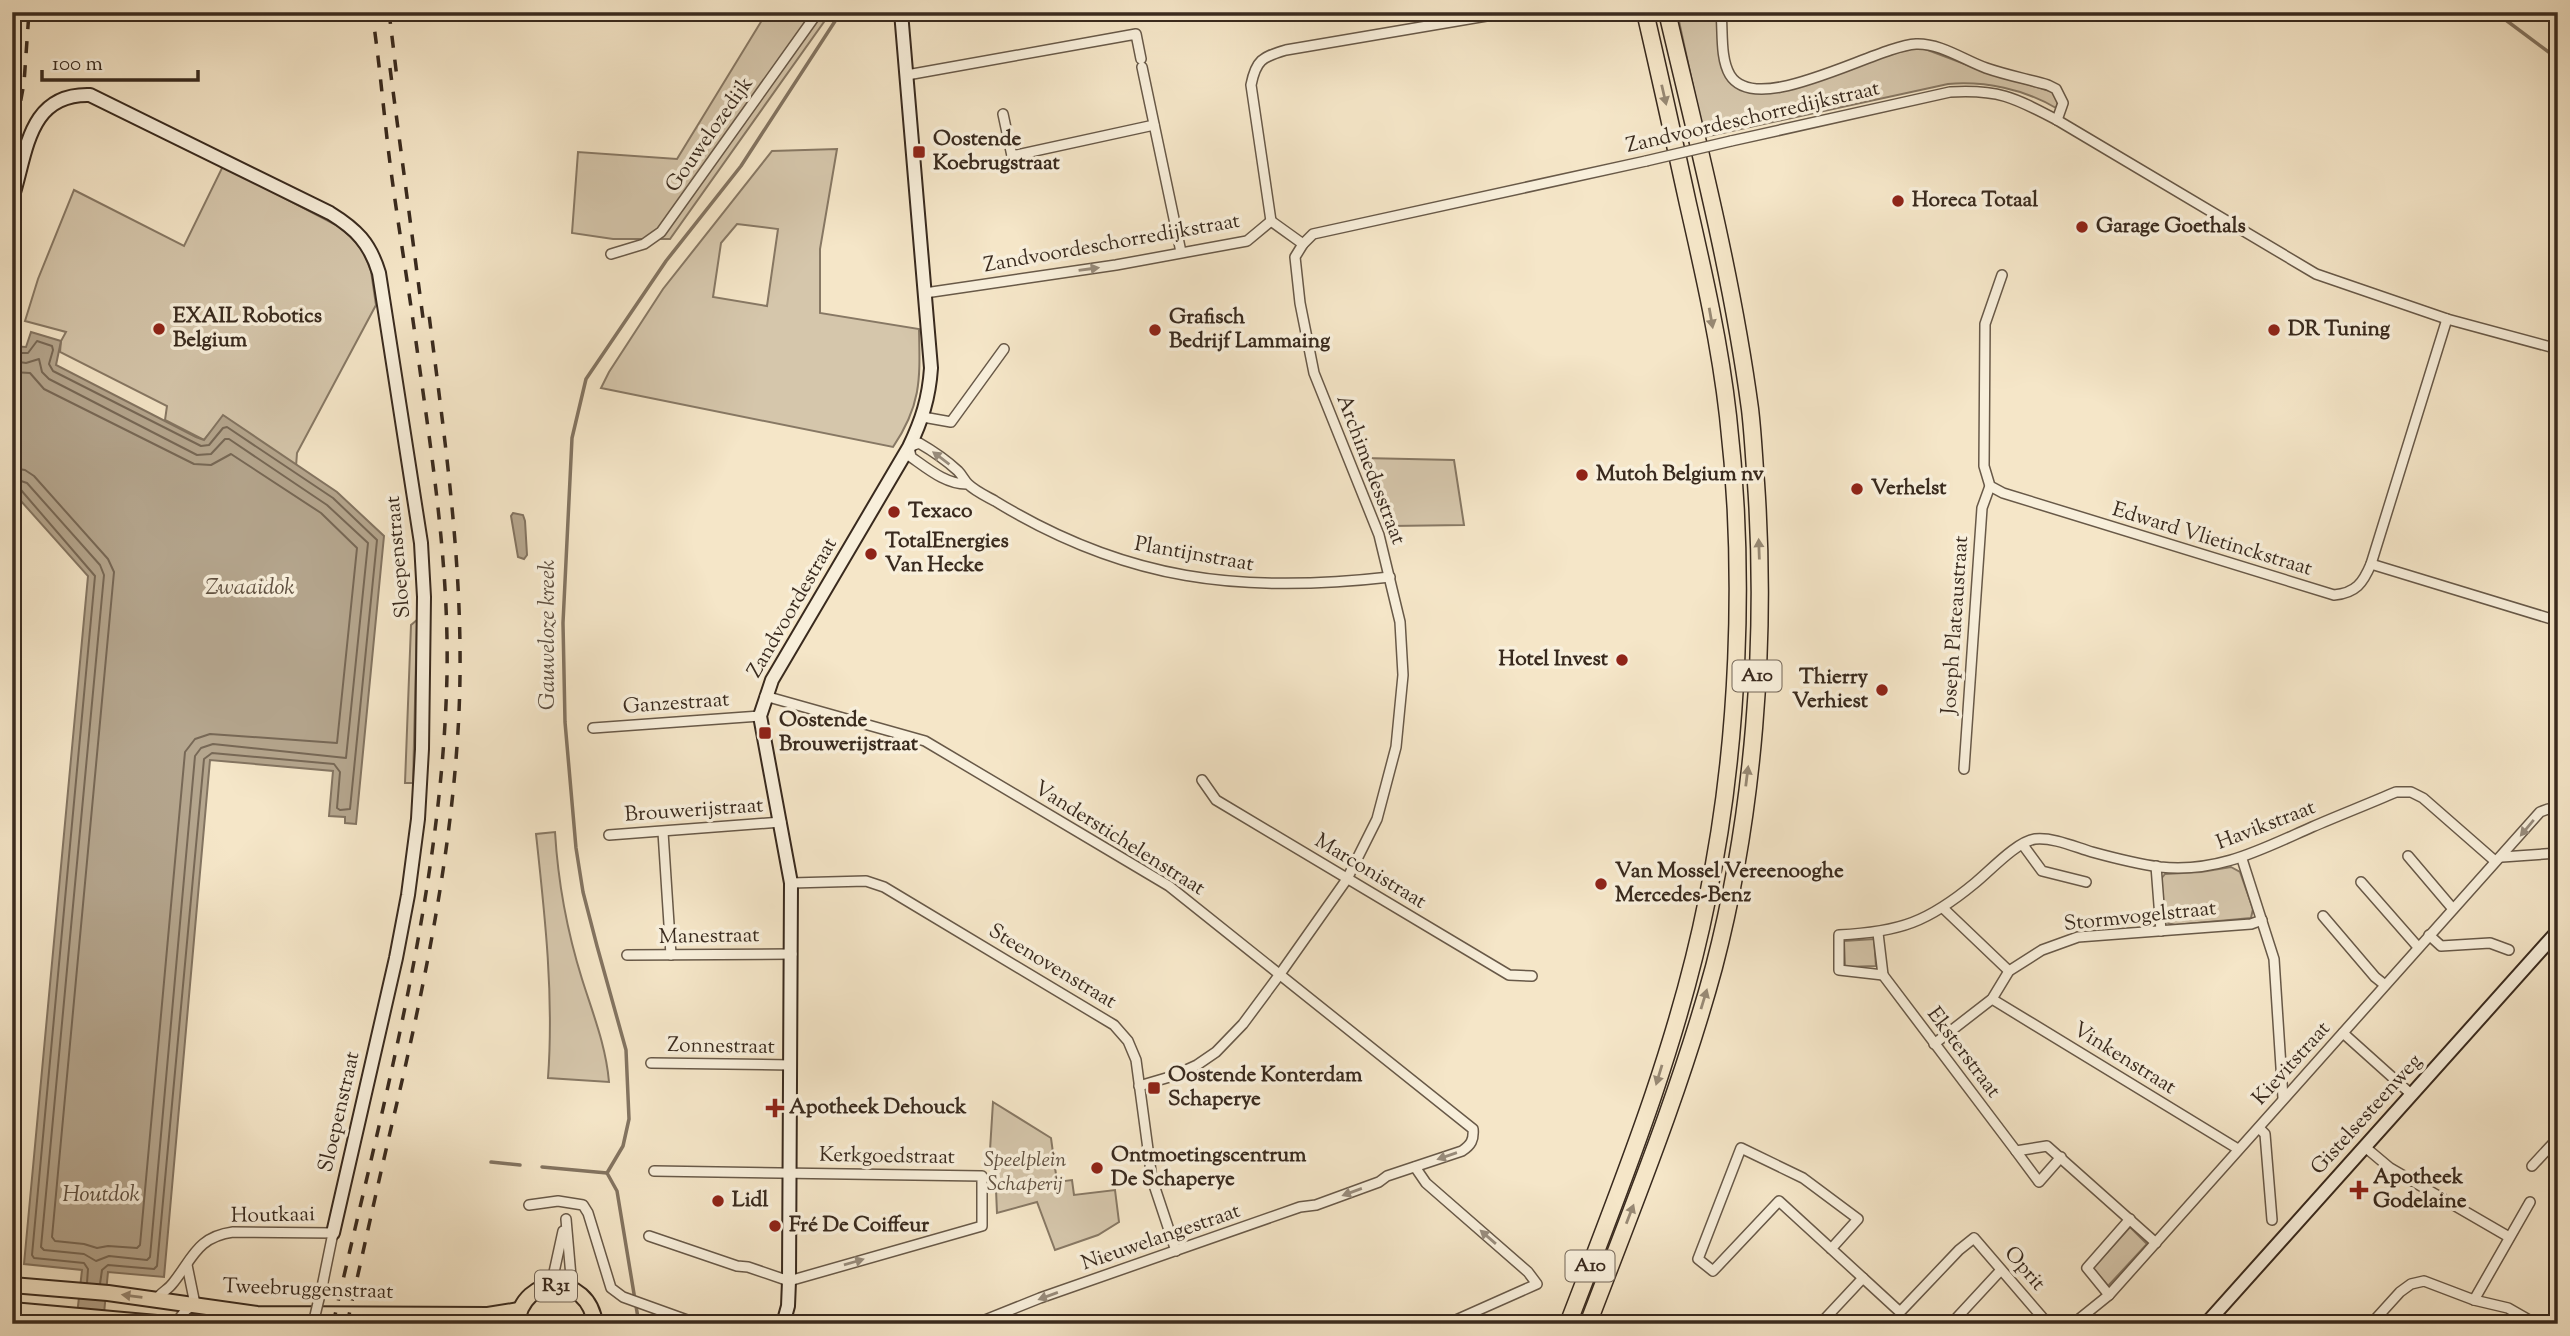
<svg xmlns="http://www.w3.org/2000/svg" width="2570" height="1336" font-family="'Sorts Mill Goudy',serif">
<rect width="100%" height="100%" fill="#f5e6c8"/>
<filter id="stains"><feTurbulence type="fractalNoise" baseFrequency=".00286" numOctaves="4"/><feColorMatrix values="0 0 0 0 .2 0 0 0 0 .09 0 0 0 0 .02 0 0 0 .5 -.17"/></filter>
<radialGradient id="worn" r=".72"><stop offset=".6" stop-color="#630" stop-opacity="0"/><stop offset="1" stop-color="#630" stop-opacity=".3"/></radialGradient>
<g fill="#d5c6ab" stroke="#877864" stroke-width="2" fill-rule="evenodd">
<polygon points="767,12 831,12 670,239 613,239 572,233 578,152 677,159"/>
<path d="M1677,12H1717C1721,57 1714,98 1773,92L1892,54L1910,49H1925L1986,72L2053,92L2058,102L2056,108C2024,89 1985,81 1948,84L1704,137Z"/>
<path d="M837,149L820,249V313L919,329C920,378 922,404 893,447L601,388L609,372L663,289L772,151ZM737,224L778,229L767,306L713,297L721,243Z"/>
<polygon points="223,166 338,226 352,238 364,253 371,271 376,305 297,453 296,467 224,416 204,440 165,420 167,406 60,352 61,341 66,332 25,321 38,279 74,190 184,246"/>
<polygon points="1363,458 1454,460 1464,525 1391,526"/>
<polygon points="417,620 413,783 405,783 411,625"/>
<path d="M555,832C558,882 567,931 582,979C593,1014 606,1046 609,1082L548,1078C554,996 545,916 536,834Z"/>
<polygon points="2231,867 2240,872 2253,909 2251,918 2175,925 2165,922 2161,879 2165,874 2201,872"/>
<polygon points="1874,939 1876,966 1845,967 1844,941"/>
<polygon points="993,1102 1051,1138 1057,1182 1072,1180 1074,1195 1115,1190 1119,1222 1098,1235 1055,1250 1037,1202 997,1213 995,1166 989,1166"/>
<polygon points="2130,1227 2147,1244 2108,1286 2093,1268"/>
</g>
<g fill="#b5a68e" stroke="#837461" stroke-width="2">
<polygon points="31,332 61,341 56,365 196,437 204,440 223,415 337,492 384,536 356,824 345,823 345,817 329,816 333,771 210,760 164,1277 108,1272 103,1324 76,1324 82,1270 24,1264 88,576 12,491 12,346 26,347"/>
<polygon points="513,513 523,515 525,521 527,555 524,559 518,557 511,516"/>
</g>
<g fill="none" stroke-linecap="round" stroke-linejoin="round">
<g stroke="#776856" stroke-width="2">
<polyline points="12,353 28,353 37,341 52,346 53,350 49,364 53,371 201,446 209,445 223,428 227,427 333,498 377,540 350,809 340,810 337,808 340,772 334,764 212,753 204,759 157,1266 154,1269 108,1265 102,1270 100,1284"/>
<polyline points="12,361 26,363 39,359 42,372 49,379 197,455 211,454 225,439 229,439 327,505 368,543 346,758 213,744 201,748 195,756 150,1257 147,1260 109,1256 96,1261 84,1254 44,1250 41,1247 104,575 100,565 27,483 12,478"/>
<polyline points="12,372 30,373 44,389 194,464 211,465 231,454 321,513 357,548 337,743 210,734 195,739 185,752 140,1245 137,1248 108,1246 97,1248 84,1244 55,1241 52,1237 114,572 108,559 34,476 25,470 12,468"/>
<polyline points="12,487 21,490 95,576 32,1255 34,1258 84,1263 88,1269 87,1283"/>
</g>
<g stroke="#837461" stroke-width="3.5">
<polyline points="2495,12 2558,59"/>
<polyline points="491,1162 520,1165"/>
<polyline points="542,1167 607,1173"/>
<polyline points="639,1324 617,1191 607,1173 623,1146 629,1119 626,1050 597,946 583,892 576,848 565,722 563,623 572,438 586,379 666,261 741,166 841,12"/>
</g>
<defs>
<g id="street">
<path d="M1721,12C1723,32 1720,58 1730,75C1757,119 1876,46 1916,44C1940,43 1964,60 1986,68C2006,75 2027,79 2048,85L2056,89L2063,103L2057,120"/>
<polyline points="1142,67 1181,252"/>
<polyline points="907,75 1136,34 1141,59"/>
<polyline points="1003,114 1012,156 1154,125"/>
<path d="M1731,141L1950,92C1999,89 2015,98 2057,120L2316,274L2447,319L2558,349"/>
<path d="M1271,221L1251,85C1256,60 1262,57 1286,50L1504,13"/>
<polyline points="1271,221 1303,244"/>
<polyline points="611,254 644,244 661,232 818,12"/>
<path d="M2002,275L1985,324L1984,466L1990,486L2003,493L2334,595C2356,593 2363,583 2371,564L2447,319"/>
<polyline points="925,293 1116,265 1247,241 1271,221"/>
<polyline points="923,417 951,422 1004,349"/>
<path d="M968,484C947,485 928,469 911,457L909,447L919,443C933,451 946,460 958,471C962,475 964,480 968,484C975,491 986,496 995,501C1126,581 1241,594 1390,577"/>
<polyline points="2371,564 2558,621"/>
<path d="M765,696L925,741L1169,886L1473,1129C1474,1140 1471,1145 1462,1151L1387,1176L1379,1182L1316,1205L1300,1207L1040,1298L975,1324"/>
<polyline points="593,728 760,716"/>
<polyline points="1964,769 1982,508 1990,486"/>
<polyline points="1202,780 1216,800 1509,975 1532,976"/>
<polyline points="663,832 671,955"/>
<polyline points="609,835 781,822"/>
<polyline points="2023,845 2042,871 2086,882"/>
<polyline points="2408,856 2453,909"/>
<polyline points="2502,857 2558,853"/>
<polyline points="2242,859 2274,959 2283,1098"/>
<polyline points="2156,866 2161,931"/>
<polyline points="2361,882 2418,947"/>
<polyline points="791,883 866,881 884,887 1114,1025 1128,1041 1136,1060 1152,1179 1176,1251"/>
<polyline points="1943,908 2009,971"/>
<polyline points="2323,916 2375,977 2385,985"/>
<path d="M1878,933L1883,975L1839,970V935C1900,932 1928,922 1975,883C1990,871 2016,842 2035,839C2053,837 2075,847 2092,852C2114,858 2137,864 2160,867C2218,873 2260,850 2312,827C2340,815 2368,804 2396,792H2411L2423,798L2495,861"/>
<polyline points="2429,935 2441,946 2490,943 2509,950"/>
<polyline points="627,955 792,954"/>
<polyline points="1883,975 2016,1151 2047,1146 2156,1243"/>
<polyline points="1992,999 2238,1149"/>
<polyline points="2343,1033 2411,1094"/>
<polyline points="1934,1044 1992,999 2009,971 2042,950 2078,937 2251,924 2262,920"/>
<polyline points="651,1063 791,1065"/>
<polyline points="1139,1086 1173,1076 1197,1065 1216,1052 1243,1024 1280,974 1347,879 1377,819 1396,747 1403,675 1400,622 1379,535 1314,373 1300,303 1295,257 1303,244 1313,234 1646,161"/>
<polyline points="2259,1128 2265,1134 2272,1220"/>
<polyline points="2365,1147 2390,1168 2509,1237"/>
<polyline points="2016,1151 2039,1182 2061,1157"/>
<polyline points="2532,1166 2558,1138"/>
<polyline points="1415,1167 1426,1183 1528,1272 1537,1284 1447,1324"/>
<polyline points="529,1205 558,1201 583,1205 588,1213 611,1288 623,1297 698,1324"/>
<polyline points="566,1219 572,1288"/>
<polyline points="649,1236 737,1266 748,1267 789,1281 982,1226 982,1176 654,1171"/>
<polyline points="1831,1249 1858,1219 1803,1178 1741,1148 1698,1259 1713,1271 1779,1201 1863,1278"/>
<polyline points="551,1286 563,1231"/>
<polyline points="2109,1295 2087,1268 2130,1219"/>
<path d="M157,1299C161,1292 168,1290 173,1283C193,1258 197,1237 233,1232L333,1233L323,1282"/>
<polyline points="2474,1300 2530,1202"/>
<polyline points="175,1324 186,1310 195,1304 187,1265"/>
<polyline points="1820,1324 1863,1278 1900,1312 1959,1250 1974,1238 2048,1324"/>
<polyline points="1951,1324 2001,1270"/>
<polyline points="2073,1324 2109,1295 2540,812 2548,809 2558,811"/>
<polyline points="2371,1324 2400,1292 2411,1284 2424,1281 2474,1300 2508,1308 2536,1324"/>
<polyline points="2553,1324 2558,1318"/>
</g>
<g id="secondary">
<path d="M12,199C27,154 27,93 90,95L330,213C356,229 370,243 379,273L421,543L424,597L422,749L418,819L408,895L396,958L333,1233"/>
<path d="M783,1324L788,1306L789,1281L791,883L760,716L772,680L909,447C922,420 929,398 931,368L901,12"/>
<polyline points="2206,1324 2558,931"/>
</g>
<g id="primary">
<polyline points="12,1285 108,1293 257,1314 488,1315 519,1310"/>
<polyline points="12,1310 168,1324"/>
<path d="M517,1324C522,1273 589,1273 595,1324"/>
</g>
<g id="highway">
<path d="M1568,1324C1621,1186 1678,1046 1707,900C1739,748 1746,571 1728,416C1720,345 1704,274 1688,204C1674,140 1660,76 1645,12"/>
<path d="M1588,1324C1633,1206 1681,1089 1714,967C1754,814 1767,641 1756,483C1754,459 1753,434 1750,409C1732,275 1698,144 1667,12"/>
</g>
</defs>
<use href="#street" stroke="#685948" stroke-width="12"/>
<use href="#secondary" stroke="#392a1e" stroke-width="16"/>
<use href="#primary" stroke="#392a1e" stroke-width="18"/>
<use href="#highway" stroke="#392a1e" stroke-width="19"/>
<use href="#street" stroke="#f8efdb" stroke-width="9"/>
<use href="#secondary" stroke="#f8efdb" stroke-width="12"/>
<use href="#primary" stroke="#f5e6c8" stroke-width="14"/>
<use href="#highway" stroke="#f5e6c8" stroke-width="16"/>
<g stroke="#392a1e" stroke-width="3.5" stroke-dasharray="12 12" stroke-linecap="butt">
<polyline points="389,12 397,78"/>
<polyline points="390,68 423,318"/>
<polyline points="12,148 24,83 29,12"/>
<path d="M333,1324C381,1110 442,895 447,675C449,565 432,457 417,349C409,290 399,231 391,171C384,118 380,65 372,12"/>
<path d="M347,1324C363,1252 379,1179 396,1107C426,978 453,845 459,712C465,575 445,442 428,307"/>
</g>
<defs>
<g id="street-bridge">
<polyline points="1646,161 1731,141"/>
<polyline points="313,1324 323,1282"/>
</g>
</defs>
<use href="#street-bridge" stroke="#685948" stroke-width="12" stroke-linecap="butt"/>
<use href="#street-bridge" stroke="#f8efdb" stroke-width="9"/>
</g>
<defs><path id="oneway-solid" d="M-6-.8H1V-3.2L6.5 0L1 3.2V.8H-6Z" transform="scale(1.75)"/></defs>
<g fill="#978873">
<use href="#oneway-solid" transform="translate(1664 95) rotate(77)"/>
<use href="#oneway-solid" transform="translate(1711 318) rotate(80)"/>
<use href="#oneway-solid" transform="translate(1759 549) rotate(-92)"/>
<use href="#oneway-solid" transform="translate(1747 776) rotate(-83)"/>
<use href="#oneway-solid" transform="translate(1704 999) rotate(-73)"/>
<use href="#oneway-solid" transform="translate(1659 1075) rotate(107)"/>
<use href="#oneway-solid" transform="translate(1630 1214) rotate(-69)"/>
<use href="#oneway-solid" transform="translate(132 1296) rotate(-173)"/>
</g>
<g fill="#988c7c">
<use href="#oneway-solid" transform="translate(1089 269) rotate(-8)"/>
<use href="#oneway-solid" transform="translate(941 458) rotate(-143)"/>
<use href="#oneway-solid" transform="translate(2527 828) rotate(130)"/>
<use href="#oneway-solid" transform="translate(1447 1156) rotate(161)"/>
<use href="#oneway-solid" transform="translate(1352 1192) rotate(160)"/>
<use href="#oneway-solid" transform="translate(1488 1237) rotate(-139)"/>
<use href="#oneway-solid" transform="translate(854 1262) rotate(-16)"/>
<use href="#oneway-solid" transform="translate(1048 1296) rotate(160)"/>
</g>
<g fill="#8f2418" stroke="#f8efdb" stroke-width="2.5">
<rect x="912" y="145" width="14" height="14" rx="3.5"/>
<circle cx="1898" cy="201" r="7"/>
<circle cx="2082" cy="227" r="7"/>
<circle cx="159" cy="329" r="7"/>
<circle cx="1155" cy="330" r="7"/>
<circle cx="2274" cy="330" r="7"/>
<circle cx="1582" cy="475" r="7"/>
<circle cx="1857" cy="489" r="7"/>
<circle cx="894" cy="512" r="7"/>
<circle cx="871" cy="554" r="7"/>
<circle cx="1622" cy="660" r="7"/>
<circle cx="1882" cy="690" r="7"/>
<rect x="758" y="726" width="14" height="14" rx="3.5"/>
<circle cx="1601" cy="884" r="7"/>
<rect x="1147" y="1081" width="14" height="14" rx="3.5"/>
<path d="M771.5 1097.5h7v7h7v7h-7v7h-7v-7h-7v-7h7z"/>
<circle cx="1097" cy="1168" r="7"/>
<path d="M2355.5 1179.5h7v7h7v7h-7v7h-7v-7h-7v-7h7z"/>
<circle cx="718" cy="1201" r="7"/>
<circle cx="775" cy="1226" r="7"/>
</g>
<g text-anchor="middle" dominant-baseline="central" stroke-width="7" stroke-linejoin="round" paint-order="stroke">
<g fill="#f8efdb" stroke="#726557" stroke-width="2">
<rect x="1732.5" y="660.5" width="49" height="31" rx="5"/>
<rect x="1565.5" y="1250.5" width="49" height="31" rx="5"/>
<rect x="535" y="1270.5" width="42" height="31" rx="5"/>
</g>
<g font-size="19" font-weight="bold" fill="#392a1e">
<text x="1757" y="676">A10</text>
<text x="1590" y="1266">A10</text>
<text x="556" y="1286">R31</text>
</g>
<g font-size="21" fill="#392a1e" stroke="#f8efdb">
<text transform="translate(1753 118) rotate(-13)">Zandvoordeschorredijkstraat</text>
<text transform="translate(710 135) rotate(-55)">Gouwelozedijk</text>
<text transform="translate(1112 244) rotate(-10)">Zandvoordeschorredijkstraat</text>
<text transform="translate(1370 470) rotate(69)">Archimedesstraat</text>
<text transform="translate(2212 540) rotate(17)">Edward Vlietinckstraat</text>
<text transform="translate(1194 555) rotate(10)">Plantijnstraat</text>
<text transform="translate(399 557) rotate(-95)">Sloepenstraat</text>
<text transform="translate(793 608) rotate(-60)">Zandvoordestraat</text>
<text transform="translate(1956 625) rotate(-86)">Joseph Plateaustraat</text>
<text transform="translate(676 704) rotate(-4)">Ganzestraat</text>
<text transform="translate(694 811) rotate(-4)">Brouwerijstraat</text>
<text transform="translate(2266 826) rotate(-21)">Havikstraat</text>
<text transform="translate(1119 839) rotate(32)">Vanderstichelenstraat</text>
<text transform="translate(1370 872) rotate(31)">Marconistraat</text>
<text transform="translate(2140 917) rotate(-6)">Stormvogelstraat</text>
<text transform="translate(709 937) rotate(-1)">Manestraat</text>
<text transform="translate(1052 967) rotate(31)">Steenovenstraat</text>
<text transform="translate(721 1047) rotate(1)">Zonnestraat</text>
<text transform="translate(1963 1053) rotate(53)">Eksterstraat</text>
<text transform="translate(2124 1059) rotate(32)">Vinkenstraat</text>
<text transform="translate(2292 1064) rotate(-48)">Kievitstraat</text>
<text transform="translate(340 1112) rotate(-77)">Sloepenstraat</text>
<text transform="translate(2367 1115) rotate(-48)">Gistelsesteenweg</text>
<text transform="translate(887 1157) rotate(1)">Kerkgoedstraat</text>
<text transform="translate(273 1216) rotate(-1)">Houtkaai</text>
<text transform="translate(1161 1238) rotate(-19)">Nieuwelangestraat</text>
<text transform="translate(2024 1269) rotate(49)">Oprit</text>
<text transform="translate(308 1290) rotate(2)">Tweebruggenstraat</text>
</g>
<g font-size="21" font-weight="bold" fill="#392a1e" stroke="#f8efdb" text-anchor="start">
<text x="933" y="140">Oostende<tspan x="933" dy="24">Koebrugstraat</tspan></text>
<text x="1912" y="201">Horeca Totaal</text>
<text x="2096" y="227">Garage Goethals</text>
<text x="173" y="317">EXAIL Robotics<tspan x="173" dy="24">Belgium</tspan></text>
<text x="1169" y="318">Grafisch<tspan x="1169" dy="24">Bedrijf Lammaing</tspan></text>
<text x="2288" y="330">DR Tuning</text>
<text x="1596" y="475">Mutoh Belgium nv</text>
<text x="1871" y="489">Verhelst</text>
<text x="908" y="512">Texaco</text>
<text x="885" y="542">TotalEnergies<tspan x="885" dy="24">Van Hecke</tspan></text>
<text x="1608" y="660" text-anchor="end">Hotel Invest</text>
<text x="1868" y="678" text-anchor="end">Thierry<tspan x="1868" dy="24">Verhiest</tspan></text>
<text x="779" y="721">Oostende<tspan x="779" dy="24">Brouwerijstraat</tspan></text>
<text x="1615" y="872">Van Mossel Vereenooghe<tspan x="1615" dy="24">Mercedes-Benz</tspan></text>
<text x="1168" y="1076">Oostende Konterdam<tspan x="1168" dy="24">Schaperye</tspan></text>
<text x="789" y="1108">Apotheek Dehouck</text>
<text x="1111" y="1156">Ontmoetingscentrum<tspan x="1111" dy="24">De Schaperye</tspan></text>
<text x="2373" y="1178">Apotheek<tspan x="2373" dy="24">Godelaine</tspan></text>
<text x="732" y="1201">Lidl</text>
<text x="789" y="1226">Fré De Coiffeur</text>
</g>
<g font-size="21" font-style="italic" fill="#605141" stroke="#f8efdb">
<text x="1025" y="1161">Speelplein<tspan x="1025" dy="24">Schaperij</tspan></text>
</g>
<g font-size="23" font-style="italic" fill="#5e4f40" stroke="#f8efdb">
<text x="250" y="588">Zwaaidok</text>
<text transform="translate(548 635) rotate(-90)">Gauweloze kreek</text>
<text x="101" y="1195">Houtdok</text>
</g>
</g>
<rect width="2570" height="1336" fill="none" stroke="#f5e6c8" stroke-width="42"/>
<rect x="14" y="14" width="2542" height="1308" fill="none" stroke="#392a1e" stroke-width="3.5"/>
<rect x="21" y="21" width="2528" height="1294" fill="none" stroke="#392a1e" stroke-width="2"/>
<path d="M42 70v10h156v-10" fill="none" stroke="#392a1e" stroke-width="3.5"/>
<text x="52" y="70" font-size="21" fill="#392a1e" stroke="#f8efdb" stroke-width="5" paint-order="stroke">100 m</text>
<rect width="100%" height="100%" filter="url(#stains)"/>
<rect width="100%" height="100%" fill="url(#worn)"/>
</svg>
